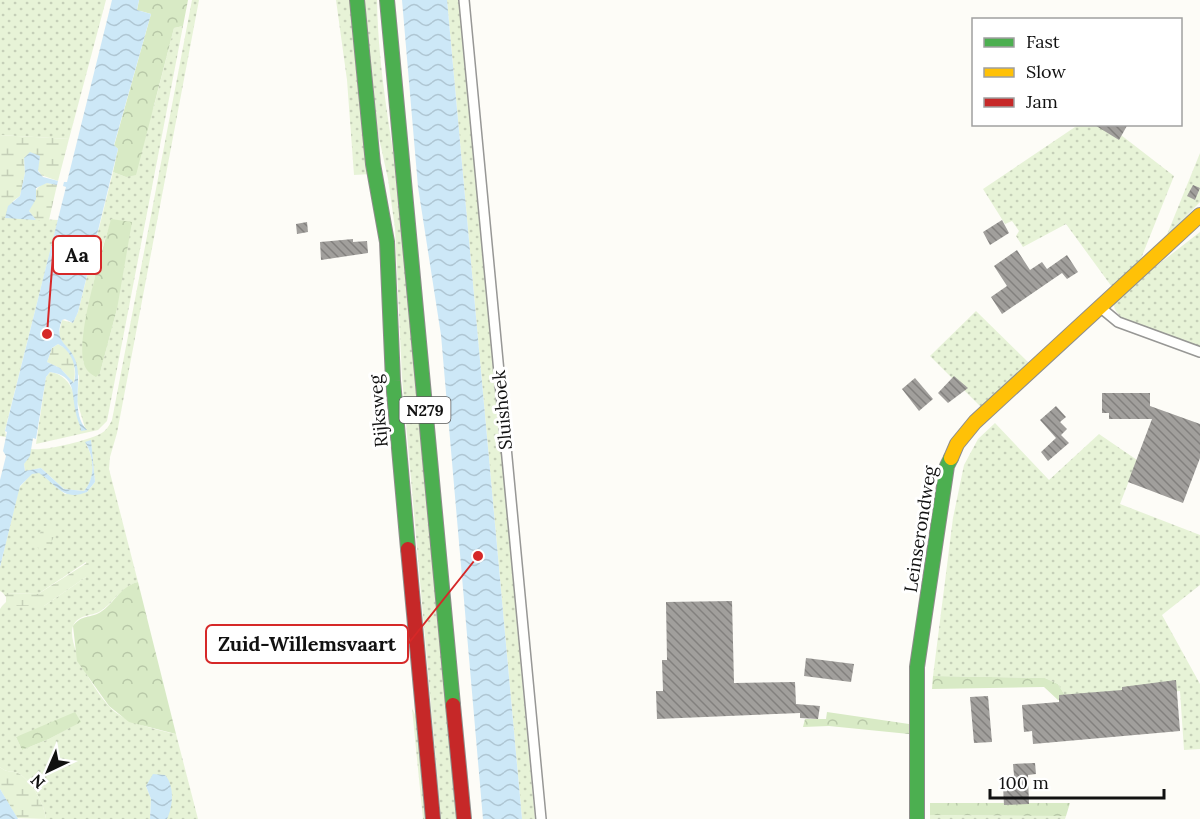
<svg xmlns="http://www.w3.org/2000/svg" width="1200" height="819" font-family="Lora,serif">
<defs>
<pattern id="grass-dots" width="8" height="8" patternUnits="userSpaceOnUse" patternTransform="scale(1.5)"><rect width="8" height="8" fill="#e7f3d7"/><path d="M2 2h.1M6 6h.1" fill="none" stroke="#c5cfb8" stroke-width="1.8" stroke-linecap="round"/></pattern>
<pattern id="forest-crowns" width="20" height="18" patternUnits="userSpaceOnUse" patternTransform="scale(1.5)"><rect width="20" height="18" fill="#d8eac5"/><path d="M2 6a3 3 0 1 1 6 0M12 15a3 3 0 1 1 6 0" fill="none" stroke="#b8c8a8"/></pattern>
<pattern id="wetland-marsh" width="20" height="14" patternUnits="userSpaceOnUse" patternTransform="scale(1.5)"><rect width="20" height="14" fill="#e7f3d7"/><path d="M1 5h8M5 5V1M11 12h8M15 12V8" fill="none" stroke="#c5cfb8"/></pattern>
<pattern id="water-waves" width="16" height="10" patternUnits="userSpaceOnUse" patternTransform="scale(1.5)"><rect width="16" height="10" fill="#cde8f7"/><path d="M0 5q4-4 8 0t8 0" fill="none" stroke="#afc6d3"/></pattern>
<pattern id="building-back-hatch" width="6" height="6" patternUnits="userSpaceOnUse" patternTransform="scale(1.5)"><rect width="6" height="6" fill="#a19f9c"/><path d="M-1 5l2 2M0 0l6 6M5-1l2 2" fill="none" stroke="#82807e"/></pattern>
</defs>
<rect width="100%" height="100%" fill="#fdfcf7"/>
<g fill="url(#grass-dots)" fill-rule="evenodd">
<polygon points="0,0 106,0 69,139 0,135"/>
<path d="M192,0H199L117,433L110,457L109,469L138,582C121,587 116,600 102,610C93,617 81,613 74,624C63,642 100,701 115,712C131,724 157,730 176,734L198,819H167L172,795L146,786L151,799L150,819H46C45,805 31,780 18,773C11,770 6,773 0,767V609L2,606H44L86,577V562L38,594L3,593L0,591V567L19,488L32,473L39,472L65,494L87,492L95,482L91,442L86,444C94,458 96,478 84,491L64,489L41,468L25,471L24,464L31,449C46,451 86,441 100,434C106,431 109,426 112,420ZM80,722L49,739L22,750L16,737Z"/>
<polygon points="336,0 354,0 371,174 354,175 347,80"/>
<path d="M361,0H377C378,73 393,145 403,217L459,819H441L402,377L395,228L388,179L370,97Z"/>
<polygon points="447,0 460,0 535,819 522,819"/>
<path d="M183,26L107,421L98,430L36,444L46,377L50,372C76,376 76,405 81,426L85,428L77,401L79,376L58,337L62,320L73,323L78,312L113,172L126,177L154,106L174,28ZM112,219L117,309L100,373L83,362C86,314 95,265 112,219Z"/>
<polygon points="1078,125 1108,125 1174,176 1140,261 1112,287 1066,224 1023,247 1016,236 1019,231 1012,221 1005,224 983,189"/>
<polygon points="1200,153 1200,202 1166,237"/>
<polygon points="0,217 58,220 5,430 6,437 0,436"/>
<path d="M1200,232V346C1181,340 1113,326 1114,304L1124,291Z"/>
<polygon points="976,311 1029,363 982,408 930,356"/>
<polygon points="995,423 1049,480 1099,434 1137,460 1120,504 1200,535 1200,585 1162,615 1200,684 1200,749 1184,750 1180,691 1067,699 1058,684 1045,678 933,676 953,518 964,465 978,439"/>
<polygon points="412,708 419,723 432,819 423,819"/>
<polygon points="930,815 1066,816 1065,819 930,819"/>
</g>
<g fill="url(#forest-crowns)">
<polygon points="139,0 188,0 183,26 174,28 136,175 126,177 113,172 118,149 114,146 151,14 137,10"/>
<path d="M111,219L132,222L117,309L100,373L96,377C90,374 86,370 84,364C75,337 103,249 111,219Z"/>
<path d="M138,582L176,734L129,722L109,706L77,661L73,626C81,616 86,618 97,614C114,606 118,587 138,582Z"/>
<polygon points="933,676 1045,678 1058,684 1067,699 1058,700 1044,687 932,689"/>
<polygon points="75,712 81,722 49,739 22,750 16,737"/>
<polygon points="827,712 909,724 909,734 829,726 803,727 805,719 826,719"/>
<polygon points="930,803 1070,803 1066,816 930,815"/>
</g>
<g fill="url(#wetland-marsh)">
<polygon points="0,135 69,139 58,181 41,175 37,168 40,159 24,158 25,173 20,196 13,201 5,218 0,217"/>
<path d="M47,183L57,185L49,220H36L29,211C33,199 33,186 47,183Z"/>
<path d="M58,344C72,351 77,367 74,383L60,368L47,362L52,348Z"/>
<polygon points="44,526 53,528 56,534 48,547 39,550 35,542"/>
<polygon points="90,561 92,563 86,577 44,606 2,606 6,602 6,597 3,593 38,594"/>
<path d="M0,767C6,773 11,770 18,773C31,780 45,805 46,819L17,818L0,789Z"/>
</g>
<g fill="url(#water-waves)" fill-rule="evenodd">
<path d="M112,0H139L137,10L151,14L114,145L118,149L78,312L73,323L65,319L62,320C52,345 73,343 77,366C81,386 71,414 87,430L81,431C81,426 77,420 76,413C71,393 77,376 50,372L46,377L36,439L33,438L30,456L24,464L25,471L41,468L64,489L84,491C96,478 94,456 85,442L91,440L95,482L87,492C63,502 56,484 39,473L32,474L20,486L0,567V480L6,456L3,451L7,432L5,431L66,187L63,186L64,182H67ZM58,344C72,351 78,368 74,383L60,368L47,362L52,348Z"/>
<polygon points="402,0 447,0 522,819 483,819 441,335 418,187"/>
<polygon points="30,152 40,156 38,171 43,177 58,181 57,185 47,183 36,188 36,199 29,211 36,220 5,218 8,206 20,196 25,173 24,158"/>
<path d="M153,774L165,775C175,786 173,807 167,819H150L151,799L146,786Z"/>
<polygon points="0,789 18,819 0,819"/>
</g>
<g fill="url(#building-back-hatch)">
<polygon points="1093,124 1128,124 1119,140"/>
<polygon points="1193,185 1200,188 1195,200 1187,196"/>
<polygon points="1002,220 1009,233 990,245 983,232"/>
<polygon points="307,222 308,232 297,234 296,224"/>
<polygon points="353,239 353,242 367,241 368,253 321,260 320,242"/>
<polygon points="1017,250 1030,270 1042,262 1047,269 1067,255 1078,272 1067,279 1062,273 1002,314 991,297 1007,286 994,266"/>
<polygon points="954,376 968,388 948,403 938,393"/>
<polygon points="915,378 933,399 919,411 902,389"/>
<polygon points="1102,393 1150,393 1150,406 1200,424 1200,458 1183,503 1128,482 1152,419 1109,419 1109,413 1102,413"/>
<polygon points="1056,406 1066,417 1060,422 1067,429 1061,435 1069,443 1048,461 1041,452 1056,438 1040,420"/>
<polygon points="732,601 734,683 795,682 796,704 820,706 818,719 800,718 800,713 657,719 656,691 663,691 662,660 667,660 666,602"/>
<polygon points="806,658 854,664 851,682 804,676"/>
<polygon points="1176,680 1180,731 1033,744 1032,731 1024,732 1022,705 1059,702 1059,695 1122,690 1122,687"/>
<polygon points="988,696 992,742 974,743 970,697"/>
<polygon points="1035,763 1036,774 1028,775 1029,804 1004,805 1003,786 1015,786 1013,764"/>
</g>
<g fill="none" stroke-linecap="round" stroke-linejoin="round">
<defs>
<g id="street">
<polyline points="464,0 541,819"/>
<polyline points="1101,308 1118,322 1200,352"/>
</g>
<g id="fast">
<polyline points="357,0 373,164 387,242 393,381 408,549"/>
<polyline points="387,0 453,705"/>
<polyline points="917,819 917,667 947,466 951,458"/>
</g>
<polyline id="slow" points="951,458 957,444 975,422 1200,215"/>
<g id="jam">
<polyline points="408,549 433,819"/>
<polyline points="453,705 464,819"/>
</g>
</defs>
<use href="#street" stroke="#979795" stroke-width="12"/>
<use href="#fast" stroke="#8e8d8b" stroke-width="16"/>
<use href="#slow" stroke="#8e8d8b" stroke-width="16"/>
<use href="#jam" stroke="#8e8d8b" stroke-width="16"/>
<use href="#street" stroke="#fffffe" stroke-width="9"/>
<use href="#fast" stroke="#4caf50" stroke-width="14"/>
<use href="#slow" stroke="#ffc107" stroke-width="14"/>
<use href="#jam" stroke="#c62828" stroke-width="14"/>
</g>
<g text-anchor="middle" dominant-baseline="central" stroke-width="6" stroke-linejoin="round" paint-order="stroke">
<rect fill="#fff" stroke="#585858" stroke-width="1.5" x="399.5" y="397" width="51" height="26" rx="4.5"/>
<g font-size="16" font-weight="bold" fill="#111">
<text x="425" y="410">N279</text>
</g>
<g font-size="18" fill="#111" stroke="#fff">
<text transform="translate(502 410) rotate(-95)">Sluishoek</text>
<text transform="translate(378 411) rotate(-95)">Rijksweg</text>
<text transform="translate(920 529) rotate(-81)">Leinserondweg</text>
</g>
</g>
<path fill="none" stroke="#d62828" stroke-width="2" d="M47 334L53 255M478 556L408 644"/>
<g fill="#d62828" stroke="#fff" stroke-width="2">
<circle cx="47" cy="334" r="6"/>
<circle cx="478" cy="556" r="6"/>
</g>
<g fill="#fff" stroke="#d62828" stroke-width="2">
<rect x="53" y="236" width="48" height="38" rx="6"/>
<rect x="206" y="625" width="202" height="38" rx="6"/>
</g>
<g font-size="20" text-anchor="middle" font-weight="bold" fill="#111">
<text x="77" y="262">Aa</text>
<text x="307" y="651">Zuid-Willemsvaart</text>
</g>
<rect x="972" y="18" width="210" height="108" fill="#ffffff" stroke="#a0a0a0" stroke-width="1.5"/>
<rect x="984" y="38" width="30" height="9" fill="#4caf50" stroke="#a0a0a0" stroke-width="1.5"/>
<text x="1026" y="48" font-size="18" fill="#111111">Fast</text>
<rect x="984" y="68" width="30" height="9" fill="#ffc107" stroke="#a0a0a0" stroke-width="1.5"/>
<text x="1026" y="78" font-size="18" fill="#111111">Slow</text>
<rect x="984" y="98" width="30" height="9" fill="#c62828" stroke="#a0a0a0" stroke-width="1.5"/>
<text x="1026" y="108" font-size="18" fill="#111111">Jam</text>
<g transform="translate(48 771) rotate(224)" stroke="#ffffff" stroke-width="4.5" paint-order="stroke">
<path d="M0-4.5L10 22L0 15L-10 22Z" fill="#111111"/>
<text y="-9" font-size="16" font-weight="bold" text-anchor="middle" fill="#111111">N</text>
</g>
<path d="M990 789v9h174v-9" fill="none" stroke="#111111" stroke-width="3"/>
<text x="999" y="789" font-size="18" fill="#111111" stroke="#ffffff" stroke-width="4.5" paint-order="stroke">100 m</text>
</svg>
